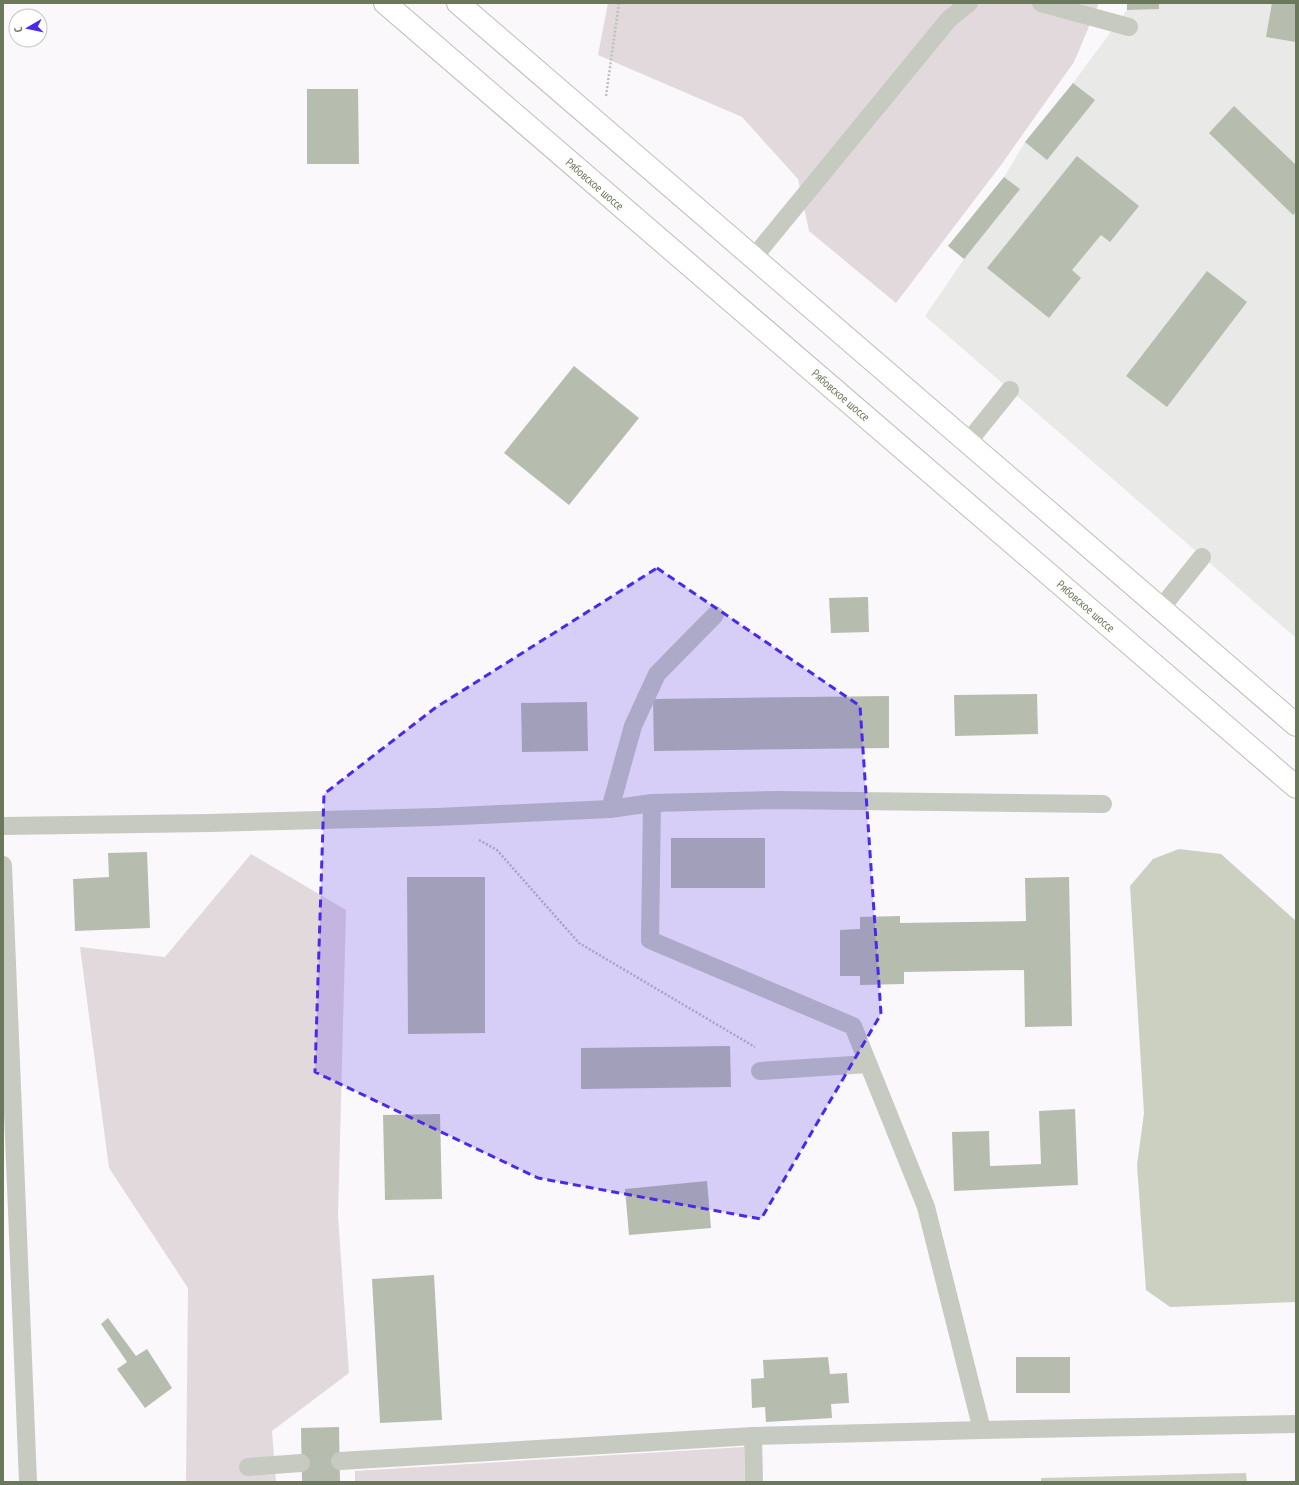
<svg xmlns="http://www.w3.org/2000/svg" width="1299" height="1485" font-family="'PT Sans Narrow',sans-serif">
<rect width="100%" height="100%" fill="#faf8fa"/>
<polygon fill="#e9e9e8" points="1127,3 1296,3 1296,638 925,316 964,259 948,246 1004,177 1025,142 1073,83 1127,10"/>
<g fill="#e2d9dc">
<polygon points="608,3 1099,3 1074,62 1001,165 896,303 809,231 798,179 742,117 598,55"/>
<polygon points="251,854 346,910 338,1216 349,1373 272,1431 276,1482 186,1482 188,1288 109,1168 80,947 165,957"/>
<polygon points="744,1447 745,1482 355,1482 355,1471"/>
</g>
<g fill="#ccd0c1">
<polygon points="1179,849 1221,854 1296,921 1296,1302 1170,1307 1146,1290 1137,1165 1144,1113 1130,886 1153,859"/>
<polygon points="1246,1473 1247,1482 1041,1482 1041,1478"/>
</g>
<g fill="#b7bdae">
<polygon points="1127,3 1159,3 1159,9 1127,10"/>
<polygon points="1272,3 1296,3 1296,42 1266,37"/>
<polygon points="1073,83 1095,100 1047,160 1025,142"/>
<polygon points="307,89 358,89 359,164 307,164"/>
<polygon points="1234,106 1296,165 1296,212 1293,215 1209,133"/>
<polygon points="1077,156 1139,206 1110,242 1101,235 1072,270 1081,278 1049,318 987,268"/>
<polygon points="1004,177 1020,189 964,259 948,246"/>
<polygon points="1207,271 1247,302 1167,407 1126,376"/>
<polygon points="574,366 639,418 569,505 504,453"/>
<polygon points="868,597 869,632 831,633 829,598"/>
<polygon points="1037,694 1038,734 955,736 954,695"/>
<polygon points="889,696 889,748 654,751 653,699"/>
<polygon points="587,702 588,751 522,752 521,703"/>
<rect x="671" y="838" width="94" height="50"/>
<polygon points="147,852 150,928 75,931 73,879 109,877 108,853"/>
<polygon points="407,877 485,877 485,1033 408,1034"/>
<polygon points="1069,877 1072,1026 1025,1027 1024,970 904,972 904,984 860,985 860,976 840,976 840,930 860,929 860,917 900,916 900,923 1026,921 1025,878"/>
<polygon points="730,1046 731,1087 581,1089 581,1048"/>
<polygon points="1075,1109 1078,1185 954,1191 952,1132 989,1131 990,1166 1041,1164 1039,1111"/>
<polygon points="440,1114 442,1199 385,1200 383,1115"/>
<polygon points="707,1181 711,1228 629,1235 625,1189"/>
<polygon points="434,1275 442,1420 380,1423 372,1279"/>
<polygon points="108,1318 136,1356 147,1349 172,1388 145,1408 117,1369 127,1362 101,1324"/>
<polygon points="828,1357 830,1374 847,1373 849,1403 831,1404 832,1418 766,1422 765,1407 752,1408 751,1379 764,1378 763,1360"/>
<rect x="1016" y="1357" width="54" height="36"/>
<polygon points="339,1427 340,1482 302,1482 301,1428"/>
</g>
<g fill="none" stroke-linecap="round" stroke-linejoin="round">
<defs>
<g id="secondary">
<polyline points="385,3 1296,787"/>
<polyline points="458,3 1296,725"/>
</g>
</defs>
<use href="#secondary" stroke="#babfb3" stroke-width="24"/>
<g stroke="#bec1b9" stroke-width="2.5" stroke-dasharray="2 2" stroke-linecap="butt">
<polyline points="606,96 619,3"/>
<polyline points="479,840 497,850 579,943 755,1047"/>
</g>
<g stroke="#c6cac1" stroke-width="18">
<polyline points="1041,3 1129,27"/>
<polyline points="754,257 949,19 969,3"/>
<polyline points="968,442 1010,390"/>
<polyline points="1161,608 1202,557"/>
<polyline points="652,803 777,800 1103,804"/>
<polyline points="610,809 633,726 657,674 715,615"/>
<polyline points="3,826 209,823 437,817 610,809 652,803 650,940 853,1026 926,1207 982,1430 1296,1424"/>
<polyline points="3,865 28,1482"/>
<polyline points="760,1071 868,1064"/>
<polyline points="753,1436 754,1482"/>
<polyline points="340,1461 753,1436 982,1430"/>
<polyline points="248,1467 301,1463"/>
</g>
<use href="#secondary" stroke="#fff" stroke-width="22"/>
</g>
<path fill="#4d27eb" fill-opacity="0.2" stroke="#4d27eb" stroke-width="3" stroke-dasharray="8 5" stroke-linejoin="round" d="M657,568L860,706L881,1014L761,1219L538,1178L315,1072L324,794L435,708Z"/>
<g text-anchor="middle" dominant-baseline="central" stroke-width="4" stroke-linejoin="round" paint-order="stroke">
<g font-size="12" fill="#6c785b" stroke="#fff">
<text transform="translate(595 184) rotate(41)">Рябовское шоссе</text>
<text transform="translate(841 395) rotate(41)">Рябовское шоссе</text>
<text transform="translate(1086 606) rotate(41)">Рябовское шоссе</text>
</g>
</g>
<rect width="1299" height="1485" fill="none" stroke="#6c785b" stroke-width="8"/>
<g transform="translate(28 28) rotate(261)"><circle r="19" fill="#ffffff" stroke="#c4c9bd"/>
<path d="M0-3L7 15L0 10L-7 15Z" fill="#4d27eb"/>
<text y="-6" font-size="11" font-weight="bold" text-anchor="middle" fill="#6c785b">С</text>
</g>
</svg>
